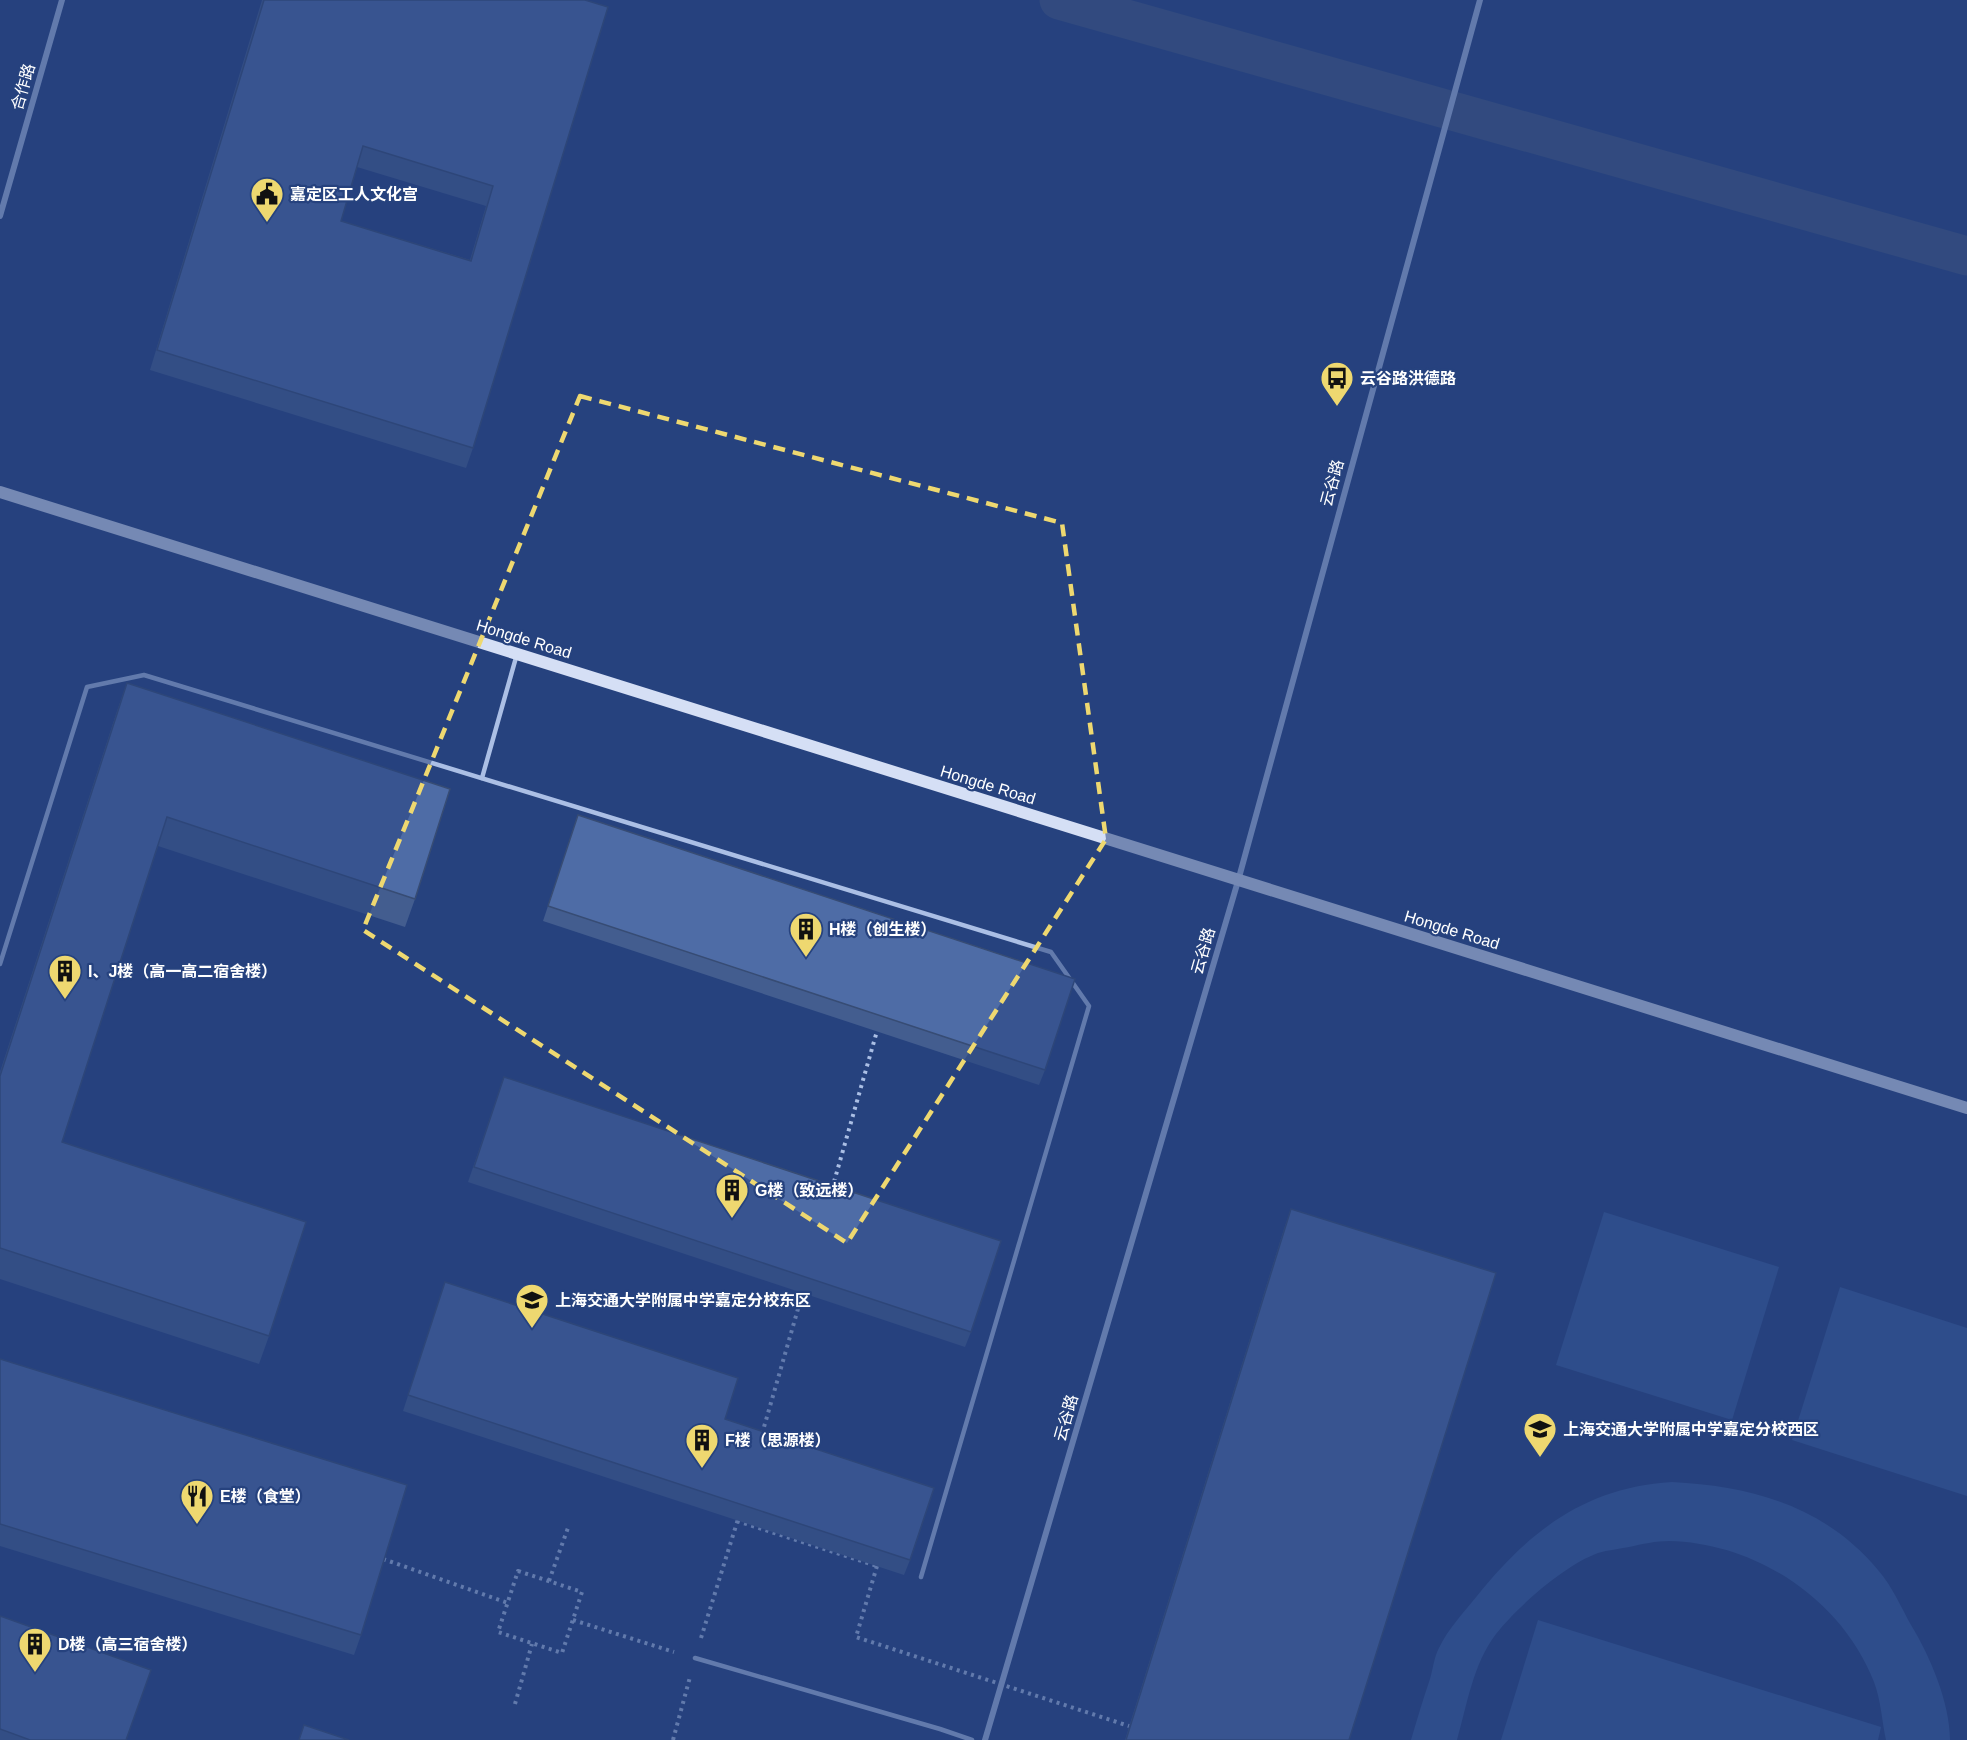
<svg xmlns="http://www.w3.org/2000/svg" width="1967" height="1740" font-family="Arial,'Noto Sans SC',sans-serif">
<rect width="100%" height="100%" fill="#26427e"/>
<g fill="#395b9b">
<polygon points="1604,1212 1779,1267 1732,1420 1556,1365"/>
<polygon points="1840,1287 1967,1328 1967,1496 1792,1440"/>
<path d="M1672,1482C1751,1486 1825,1506 1878,1570C1892,1586 1901,1607 1911,1625C1930,1656 1950,1703 1950,1740H1886C1882,1722 1881,1700 1874,1682C1842,1600 1757,1543 1669,1541C1656,1541 1642,1544 1629,1547C1619,1549 1608,1550 1598,1553C1565,1565 1518,1606 1496,1634C1473,1664 1467,1705 1457,1740H1411C1417,1720 1423,1699 1430,1679C1433,1669 1434,1657 1439,1648C1448,1629 1464,1612 1477,1596C1529,1531 1586,1487 1672,1482Z"/>
<polygon points="1538,1620 1881,1727 1878,1740 1501,1740"/>
</g>
<g fill="none" stroke-linecap="round" stroke-linejoin="round">
<polyline stroke="#405580" stroke-width="39" points="1059,0 1967,256"/>
<g stroke="#abbfe5" stroke-width="4" stroke-dasharray="3 4.5" stroke-linecap="butt">
<polyline points="832,1189 877,1031"/>
<polyline points="762,1434 804,1288"/>
<polyline points="737,1521 877,1566"/>
<polyline points="383,1559 508,1603"/>
<polygon points="518,1571 582,1592 562,1653 498,1632"/>
<polyline points="549,1581 569,1525"/>
<polyline points="573,1620 674,1652"/>
<polyline points="701,1638 739,1516"/>
<polyline points="515,1704 532,1644"/>
<polyline points="673,1740 690,1677"/>
</g>
<g stroke="#abbfe5" stroke-width="4.5">
<polyline points="482,778 517,654"/>
<polyline points="0,964 87,687 144,675 1051,952 1089,1006 921,1577"/>
<polyline points="695,1658 940,1729 972,1740"/>
</g>
<g stroke="#abbfe5" stroke-width="6">
<polyline points="0,216 62,0"/>
<polyline points="985,1740 1238,881 1480,0"/>
</g>
<polyline stroke="#d5dff5" stroke-width="12" points="0,492 1967,1108"/>
<polyline stroke="#abbfe5" stroke-width="4" stroke-dasharray="3 4.5" stroke-linecap="butt" points="877,1566 856,1637 1129,1726"/>
</g>
<g fill="#435d8f" fill-rule="evenodd">
<path d="M262,0H585L473,448L466,468L150,370ZM357,167L486,206L470,260L341,221Z"/>
<polygon points="127,683 415,899 405,927 158,846 62,1142 269,1336 259,1364 0,1279 0,1072 117,711"/>
<polygon points="578,815 1045,1070 1039,1085 543,921"/>
<polygon points="504,1077 971,1332 965,1347 468,1182"/>
<polygon points="1291,1209 1349,1740 1125,1740 1284,1229"/>
<polygon points="445,1282 725,1419 910,1560 904,1575 403,1411"/>
<polygon points="0,1359 361,1635 354,1655 0,1546"/>
<polygon points="0,1616 126,1740 0,1740"/>
</g>
<g fill="#4e6ca6" stroke="#374c74" stroke-width="1.5" fill-rule="evenodd">
<path d="M264,0H585L608,7L473,448L157,350ZM363,146L493,186L471,261L341,221Z"/>
<polygon points="127,683 450,789 415,899 167,817 62,1142 306,1222 269,1336 0,1248 0,1076"/>
<polygon points="578,815 1075,979 1045,1070 548,906"/>
<polygon points="504,1077 1001,1241 971,1332 474,1167"/>
<polygon points="1291,1209 1496,1273 1349,1740 1126,1740"/>
<polygon points="445,1282 738,1378 725,1419 934,1488 910,1560 408,1395"/>
<polygon points="0,1359 407,1485 361,1635 0,1524"/>
<polygon points="0,1616 151,1670 126,1740 30,1740 0,1729"/>
<polygon points="304,1725 349,1740 299,1740"/>
</g>
<path d="M0 0H1967V1740H0ZM580,396L1062,523L1106,839L847,1243L363,930Z" fill="#26427e" fill-opacity=".55" fill-rule="evenodd"/>
<path fill="none" stroke="#eed870" stroke-width="4.5" stroke-dasharray="12 8" stroke-linejoin="round" d="M580,396L1062,523L1106,839L847,1243L363,930Z"/>
<defs>
<symbol id="civic-pin" viewBox="-11 -11 22 30"><path d="M0 17L-7.5 6A9.5 9.5 0 1 1 7.5 6Z" fill="#eed870" stroke="#26427e"/><path d="M-.6-6.5H3V-4.5H.6V-3L4-1V1h2V6H-6V1h2V-1L-.6-3ZM-1.2 2.5V6h2.4V2.5Z" fill="#111"/></symbol>
<symbol id="bus-pin" viewBox="-11 -11 22 30"><path d="M0 17L-7.5 6A9.5 9.5 0 1 1 7.5 6Z" fill="#eed870" stroke="#26427e"/><path d="M-5-6H5V4H4V6H2V4H-2V6H-4V4H-5ZM-3.5-4V0h7V-4ZM-3.5 1.2v1.5H-2V1.2ZM2 1.2v1.5H3.5V1.2Z" fill="#111"/></symbol>
<symbol id="building-pin" viewBox="-11 -11 22 30"><path d="M0 17L-7.5 6A9.5 9.5 0 1 1 7.5 6Z" fill="#eed870" stroke="#26427e"/><path d="M-4-6H4V6H1V3H-1V6H-4ZM-2.5-4.3h1.7v1.8h-1.7ZM.8-4.3h1.7v1.8H.8ZM-2.5-1h1.7V.8h-1.7ZM.8-1h1.7V.8H.8Z" fill="#111"/></symbol>
<symbol id="school-pin" viewBox="-11 -11 22 30"><path d="M0 17L-7.5 6A9.5 9.5 0 1 1 7.5 6Z" fill="#eed870" stroke="#26427e"/><path d="M0-5L7-2L0 1L-7-2ZM-4 1L0 2.5L4 1V4Q0 6-4 4Z" fill="#111"/></symbol>
<symbol id="restaurant-pin" viewBox="-11 -11 22 30"><path d="M0 17L-7.5 6A9.5 9.5 0 1 1 7.5 6Z" fill="#eed870" stroke="#26427e"/><path d="M-5-6h1v4h1v-4h1v4h1v-4h1v5L-1.5 .5V6h-2V.5L-5-1ZM5-6V6H3V1.5H1.5Q1.5-4 5-6Z" fill="#111"/></symbol>
</defs>
<g fill-rule="evenodd">
<use href="#civic-pin" x="248" y="175" width="38" height="52"/>
<use href="#bus-pin" x="1318" y="359" width="38" height="52"/>
<use href="#building-pin" x="787" y="910" width="38" height="52"/>
<use href="#building-pin" x="46" y="952" width="38" height="52"/>
<use href="#building-pin" x="713" y="1171" width="38" height="52"/>
<use href="#school-pin" x="513" y="1281" width="38" height="52"/>
<use href="#school-pin" x="1521" y="1410" width="38" height="52"/>
<use href="#building-pin" x="683" y="1421" width="38" height="52"/>
<use href="#restaurant-pin" x="178" y="1477" width="38" height="52"/>
<use href="#building-pin" x="16" y="1625" width="38" height="52"/>
</g>
<g text-anchor="middle" dominant-baseline="central" stroke-width="4.5" stroke-linejoin="round" paint-order="stroke">
<g font-size="16" fill="#fff" stroke="#26427e">
<text transform="translate(23 87) rotate(-74)">合作路</text>
<text transform="translate(1332 483) rotate(-75)">云谷路</text>
<text transform="translate(524 639) rotate(17)">Hongde Road</text>
<text transform="translate(988 785) rotate(17)">Hongde Road</text>
<text transform="translate(1452 930) rotate(17)">Hongde Road</text>
<text transform="translate(1203 951) rotate(-74)">云谷路</text>
<text transform="translate(1066 1418) rotate(-74)">云谷路</text>
</g>
<g font-size="16" font-weight="bold" fill="#fff" stroke="#26427e" text-anchor="start">
<text x="290" y="194">嘉定区工人文化宫</text>
<text x="1360" y="378">云谷路洪德路</text>
<text x="829" y="929">H楼（创生楼）</text>
<text x="88" y="971">I、J楼（高一高二宿舍楼）</text>
<text x="755" y="1190">G楼（致远楼）</text>
<text x="555" y="1300">上海交通大学附属中学嘉定分校东区</text>
<text x="1563" y="1429">上海交通大学附属中学嘉定分校西区</text>
<text x="725" y="1440">F楼（思源楼）</text>
<text x="220" y="1496">E楼（食堂）</text>
<text x="58" y="1644">D楼（高三宿舍楼）</text>
</g>
</g>
</svg>
